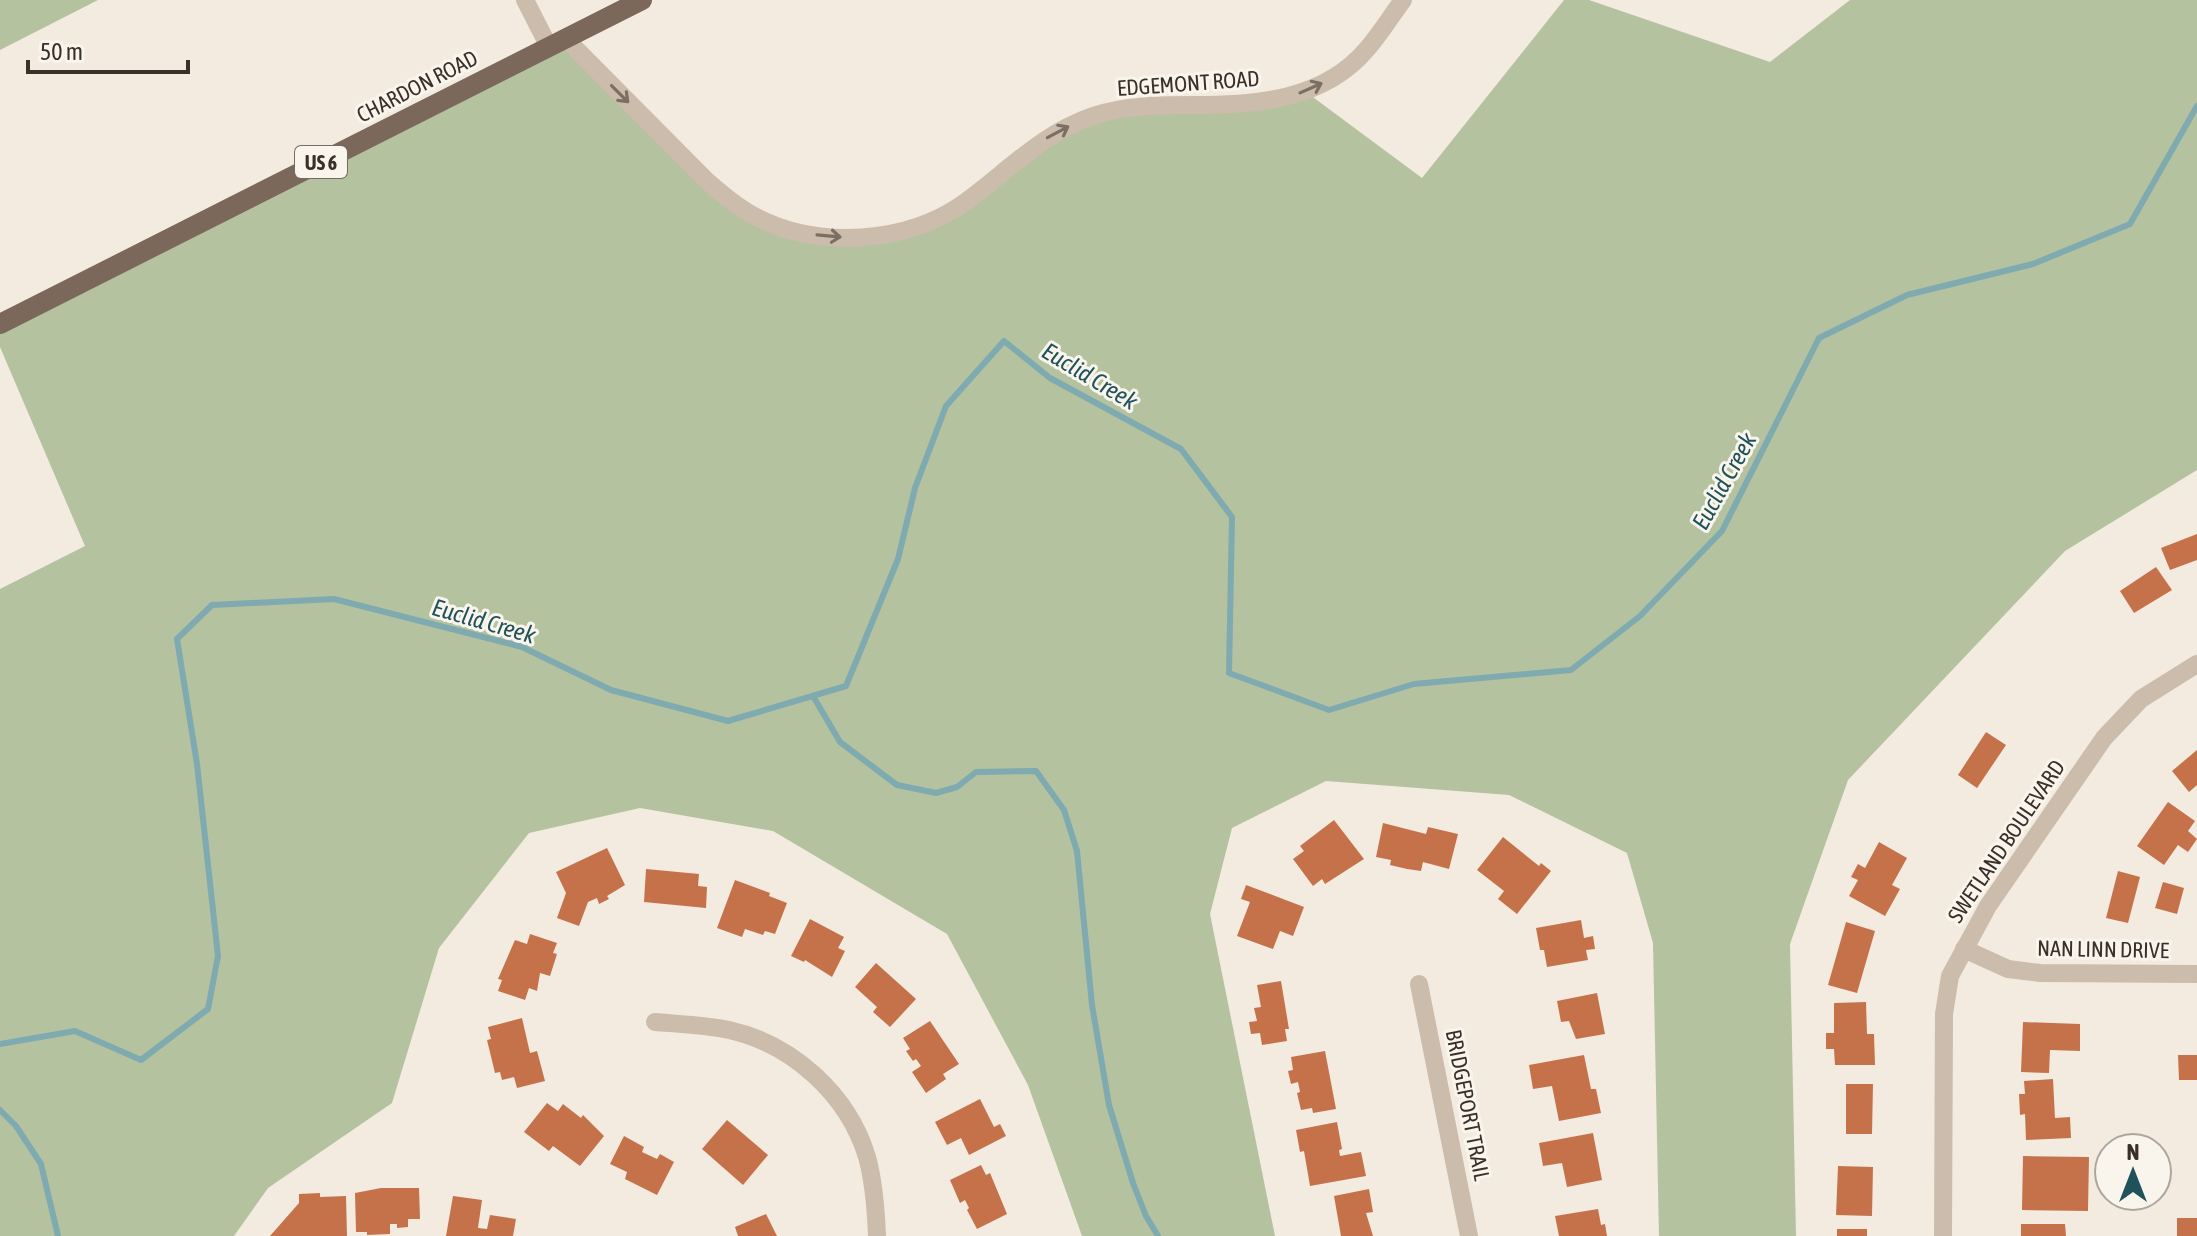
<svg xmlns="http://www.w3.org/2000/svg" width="2197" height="1236" font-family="'Asap Condensed',sans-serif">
<rect width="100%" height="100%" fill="#f3ebdf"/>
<g fill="#b4c29f">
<polygon points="0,0 98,0 0,50"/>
<polygon points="1564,0 1589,0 1770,62 1850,0 2197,0 2197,470 2065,551 1848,780 1790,944 1796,1236 1659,1236 1653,943 1627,853 1509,795 1326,781 1232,828 1210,914 1275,1236 1082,1236 1028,1085 947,934 773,831 640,808 529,833 439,948 392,1103 268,1188 234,1236 0,1236 0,589 85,546 0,347 0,324 565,38 707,181 789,230 904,230 1096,115 1306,92 1422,178"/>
</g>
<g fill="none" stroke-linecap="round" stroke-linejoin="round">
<g stroke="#7eaab0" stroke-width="6">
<polyline points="813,696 840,742 897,785 936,793 957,787 976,772 1036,771 1064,810 1077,851 1092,1005 1109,1105 1133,1183 1146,1216 1158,1236"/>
<polyline points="0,1044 75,1031 141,1060 208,1009 218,956 197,764 177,639 212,605 334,599 522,647 611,690 728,721 846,686 898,559 915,488 946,406 1004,341 1050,378 1181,449 1232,517 1229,673 1329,710 1414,684 1571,670 1640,616 1722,531 1819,338 1907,295 2033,264 2130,224 2197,106"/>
<polyline points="0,1110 16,1126 41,1164 58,1236"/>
</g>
</g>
<g fill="#c5724b">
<polygon points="2197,534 2197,560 2170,570 2161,548"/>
<polygon points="2156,567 2172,590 2134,613 2120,591"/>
<polygon points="1986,732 2006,745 1977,788 1958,775"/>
<polygon points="2197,750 2197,785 2189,792 2172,771"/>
<polygon points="2168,802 2195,821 2188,831 2197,839 2188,852 2178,845 2164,865 2137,846"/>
<polygon points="1334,820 1364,859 1325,884 1322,879 1313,886 1293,859 1304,851 1300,846"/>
<polygon points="1383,823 1426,834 1428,827 1458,834 1449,869 1423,862 1421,871 1407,869 1390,865 1391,860 1376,857"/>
<polygon points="1503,837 1539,866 1541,863 1551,871 1517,914 1498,899 1504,891 1477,870"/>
<polygon points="1879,842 1907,858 1892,885 1900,889 1885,916 1849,896 1858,880 1851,877 1858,864 1865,868"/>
<polygon points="607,848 625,885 607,896 609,899 599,904 597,898 588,902 579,926 557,918 566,893 556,872"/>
<polygon points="646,869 699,874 698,886 707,887 706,908 644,902"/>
<polygon points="2118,871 2140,877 2128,923 2106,918"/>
<polygon points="735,880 770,893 769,896 787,903 775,934 765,931 763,935 745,929 742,937 717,928"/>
<polygon points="2163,882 2184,888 2177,914 2155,908"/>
<polygon points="1246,885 1304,907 1293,936 1280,931 1273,949 1237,936 1250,902 1241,899"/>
<polygon points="810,919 844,937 838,948 845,951 832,977 805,960 804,962 791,956"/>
<polygon points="1581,920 1584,938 1593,936 1595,949 1586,950 1588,960 1547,967 1544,950 1540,950 1536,928"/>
<polygon points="1846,922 1875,931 1857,993 1828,985"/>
<polygon points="530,934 557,943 553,953 557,954 550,976 540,973 537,991 529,988 525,1000 498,991 502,980 498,979 515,940 527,944"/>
<polygon points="876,963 916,999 890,1027 873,1012 877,1007 855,987"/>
<polygon points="1281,981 1289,1029 1285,1029 1287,1041 1262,1045 1260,1033 1251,1034 1249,1022 1257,1021 1254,1008 1261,1007 1257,985"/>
<polygon points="1597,993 1605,1034 1576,1039 1569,1021 1561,1022 1557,1001"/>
<polygon points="1866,1002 1867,1034 1874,1034 1875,1065 1835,1065 1834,1049 1826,1049 1826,1033 1834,1033 1834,1003"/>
<polygon points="522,1018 530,1053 537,1051 545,1081 517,1088 514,1077 502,1080 500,1072 495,1073 487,1040 491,1039 488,1027"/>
<polygon points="930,1021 959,1064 943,1074 946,1079 926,1093 912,1072 921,1066 916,1059 913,1061 906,1051 910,1049 903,1038"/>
<polygon points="2023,1022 2080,1024 2080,1051 2050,1050 2049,1073 2021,1072"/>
<polygon points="1325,1051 1336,1109 1313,1113 1312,1108 1301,1110 1297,1093 1300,1092 1298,1082 1291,1084 1288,1071 1293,1070 1291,1057"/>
<polygon points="1584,1055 1591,1089 1596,1089 1601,1113 1559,1121 1552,1086 1533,1089 1529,1065"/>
<polygon points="2178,1055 2197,1055 2197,1080 2179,1080"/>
<polygon points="2053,1079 2055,1118 2070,1117 2071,1138 2026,1140 2025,1114 2020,1115 2019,1094 2025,1094 2024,1081"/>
<polygon points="1846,1084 1873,1084 1872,1134 1846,1134"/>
<polygon points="980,1099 994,1127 1000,1124 1006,1136 969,1155 961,1138 947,1145 935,1122"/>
<polygon points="547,1103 558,1111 563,1104 581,1118 583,1115 604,1136 580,1166 553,1146 549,1151 524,1132"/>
<polygon points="727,1120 768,1155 743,1185 702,1149"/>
<polygon points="1337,1122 1342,1149 1339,1150 1340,1156 1361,1152 1366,1176 1310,1186 1304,1151 1300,1152 1296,1130"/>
<polygon points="1593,1133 1602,1180 1567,1187 1562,1163 1543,1166 1539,1143"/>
<polygon points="624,1136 644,1147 642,1152 657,1159 660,1154 674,1162 657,1195 625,1179 627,1172 610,1164"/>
<polygon points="2023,1156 2089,1157 2088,1211 2022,1210"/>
<polygon points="981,1165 986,1175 990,1173 1007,1214 977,1229 967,1210 969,1208 965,1200 960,1203 950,1180"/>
<polygon points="1838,1166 1873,1167 1872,1216 1836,1215"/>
<polygon points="381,1188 419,1188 420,1219 408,1219 408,1227 397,1228 397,1224 390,1224 390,1234 367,1235 367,1232 356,1232 355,1193"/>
<polygon points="1369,1189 1373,1212 1366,1213 1373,1236 1341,1236 1334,1196"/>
<polygon points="320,1193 320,1197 346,1196 347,1236 270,1236 299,1203 299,1194"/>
<polygon points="453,1196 482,1200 478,1228 487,1229 490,1215 516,1219 513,1236 446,1236"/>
<polygon points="1598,1209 1601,1225 1605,1224 1607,1236 1559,1236 1555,1216"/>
<polygon points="766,1214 777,1236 738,1236 735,1227"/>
<rect x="2177" y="1218" width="20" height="18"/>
<polygon points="2021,1224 2065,1224 2066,1236 2021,1236"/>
<rect x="1837" y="1229" width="30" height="7"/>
</g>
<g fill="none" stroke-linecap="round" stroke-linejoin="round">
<g stroke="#cbbcab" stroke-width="18">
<polyline points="525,0 549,47"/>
<path d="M565,38L707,181C722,194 737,207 756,217C818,249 906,244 964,203C1007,172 1041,134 1093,116C1125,105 1162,105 1195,105C1257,105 1324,100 1367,49C1380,34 1391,16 1403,0"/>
<polyline points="1964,949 2008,969 2040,973 2197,974"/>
<polyline points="1419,984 1469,1236"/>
<path d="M655,1022C680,1024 705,1025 729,1030C792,1044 848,1094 867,1157C874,1182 876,1210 877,1236"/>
<polyline points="1943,1236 1944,1014 1950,976 1988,906 2104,738 2141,699 2197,664"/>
</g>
<polyline stroke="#7b685b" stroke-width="20" points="0,324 642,0"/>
</g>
<defs><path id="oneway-shaft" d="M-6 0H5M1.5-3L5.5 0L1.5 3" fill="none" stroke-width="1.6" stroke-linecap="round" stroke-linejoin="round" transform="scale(2)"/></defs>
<g stroke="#7b6f64">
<use href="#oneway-shaft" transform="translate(1311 88) rotate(-24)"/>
<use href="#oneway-shaft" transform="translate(620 94) rotate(45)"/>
<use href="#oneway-shaft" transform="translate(1058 132) rotate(-28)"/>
<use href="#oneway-shaft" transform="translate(829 236) rotate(5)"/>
</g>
<g text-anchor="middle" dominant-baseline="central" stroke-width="6" stroke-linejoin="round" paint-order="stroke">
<rect fill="#faf5ec" stroke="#736b64" stroke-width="2" x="295" y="146" width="52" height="32" rx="6"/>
<g font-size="20" font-weight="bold" fill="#39302a">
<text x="321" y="162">US 6</text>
</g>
<g font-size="22" fill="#39302a" stroke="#faf5ec">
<text transform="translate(1188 83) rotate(-4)">EDGEMONT ROAD</text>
<text transform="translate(417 86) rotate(-27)">CHARDON ROAD</text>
<text transform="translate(2006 841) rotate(-56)">SWETLAND BOULEVARD</text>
<text transform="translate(2103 949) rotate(1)">NAN LINN DRIVE</text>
<text transform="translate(1468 1105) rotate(79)">BRIDGEPORT TRAIL</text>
</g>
<g font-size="24" font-style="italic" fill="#20525b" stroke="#faf5ec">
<text transform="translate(1090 376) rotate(31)">Euclid Creek</text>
<text transform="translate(1724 481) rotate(-61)">Euclid Creek</text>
<text transform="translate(484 621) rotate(16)">Euclid Creek</text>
</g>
</g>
<g transform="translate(2133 1172)"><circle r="38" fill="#faf5ec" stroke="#ada69e" stroke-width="2"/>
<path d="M0-6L14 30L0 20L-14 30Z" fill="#20525b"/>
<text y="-12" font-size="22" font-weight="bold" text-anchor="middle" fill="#39302a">N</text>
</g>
<path d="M28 60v12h160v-12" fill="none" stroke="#39302a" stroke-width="4"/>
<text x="40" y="60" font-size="24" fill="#39302a" stroke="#faf5ec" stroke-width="6" paint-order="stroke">50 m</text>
</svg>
